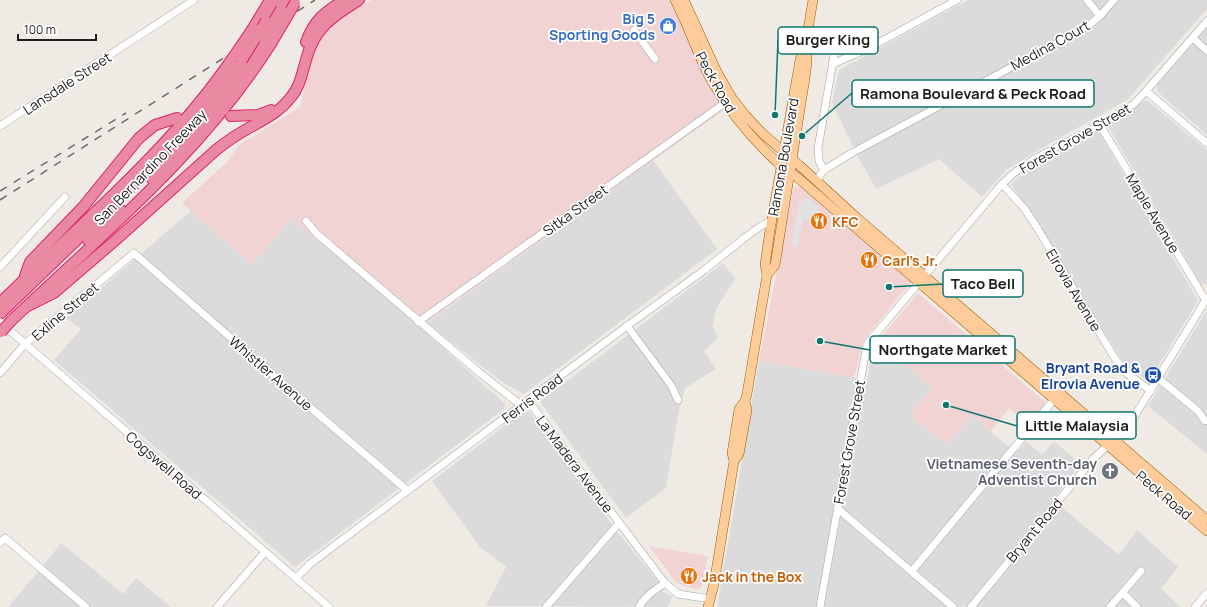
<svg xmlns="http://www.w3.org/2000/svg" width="1207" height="607" font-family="Manrope,sans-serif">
<rect width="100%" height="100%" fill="#efebe4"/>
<g fill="#dcdbdb">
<polygon points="968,0 1207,0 1207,9 1127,100 1047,145 1006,170 982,197 939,159 876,189 857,155 832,103 839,70"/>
<polygon points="1207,27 1207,135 1159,93 1157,89 1157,85"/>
<polygon points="1144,101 1148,101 1207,150 1207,283 1206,285 1201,284 1109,128 1109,124"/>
<polygon points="1093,131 1099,132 1197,299 1197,303 1150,379 1146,380 1125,365 1011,184 1035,164"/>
<polygon points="653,160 717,249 524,394 502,382 427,323"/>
<polygon points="191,211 252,265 291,218 420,327 505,404 504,409 295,567 54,360 81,329 66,318"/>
<polygon points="723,263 735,279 716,309 713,324 712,325 718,338 704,351 716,369 685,388 679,410 666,488 626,518 541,403 541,401"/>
<polygon points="1207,310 1207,454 1148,406"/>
<polygon points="878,341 932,388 912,412 914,419 947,444 972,415 1016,453 1026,442 1042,455 1054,441 1080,464 1053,500 1119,555 1137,530 1178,567 1161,589 1181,607 966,607 964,605 962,607 717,607 759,361 867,380 872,350"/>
<polygon points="524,411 530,412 619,534 655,578 663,592 672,596 668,607 486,606 506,567 480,547 432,481"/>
<polygon points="61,543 123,594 136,578 171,607 8,607 44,565"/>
</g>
<g fill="#f1d3d4">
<polygon points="371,0 672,0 725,109 420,327 291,218 252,265 182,203 227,162 239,145 300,107 316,44 343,11 366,4"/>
<polygon points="798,187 801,187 911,282 863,341 854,378 759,361 793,191 794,188"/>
<polygon points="918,293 1046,403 1029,425 1009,408 991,431 972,415 947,444 914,419 912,412 932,388 878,341"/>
<polygon points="649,546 708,556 702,586 698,589 684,586 675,581"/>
</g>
<polygon fill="#e2e2e2" points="803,198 810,200 818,206 820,211 812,223 809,220 803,219 798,247 791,246 799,202 803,202"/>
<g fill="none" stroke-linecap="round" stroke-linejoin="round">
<defs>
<g id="minor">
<polyline points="1087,0 1100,16"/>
<polyline points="634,30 655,59"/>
<polyline points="1193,38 1207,51"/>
<polyline points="806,41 819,40 867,49"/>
<polyline points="832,64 867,49 957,0"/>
<polyline points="1146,91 1207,143"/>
<polyline points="1100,125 1206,301"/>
<polyline points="0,126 194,0"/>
<polyline points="824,170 819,161 818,148 837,38"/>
<polyline points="816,181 824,170 850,154 1088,26 1100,16 1114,0"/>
<polyline points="1002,184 1024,208 1036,226 1114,357 1125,372 1151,391"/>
<polyline points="306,221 317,234 481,374 517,402 533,407 568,455 665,583 678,594 710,599"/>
<polyline points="0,267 65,197"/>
<polyline points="0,322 329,607"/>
<polyline points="418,322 729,100"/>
<polyline points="627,326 671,385 678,400"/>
<polyline points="0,373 25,344 134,253 311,408 408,491"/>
<polyline points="1158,378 1198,411 1205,421"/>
<polyline points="837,508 953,607"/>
<polyline points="0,543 5,538 86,607"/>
<polyline points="912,571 1057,396"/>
<polyline points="296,578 310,564 627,326 703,271 743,239 761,226 771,221"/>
<polyline points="1123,593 1137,607"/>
<polyline points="217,607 265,552"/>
<polyline points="546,607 619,523"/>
<path d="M639,607C645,596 655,590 665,583"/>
<polyline points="820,607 867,344 1002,184 1014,173 1034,159 1100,125 1134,104 1146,91 1207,21"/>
<polyline points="971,607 1093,459 1107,446 1119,439 1126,430 1207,298"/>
<polyline points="1110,607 1141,571"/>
<polyline points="1195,607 1207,593"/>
</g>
<g id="major">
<path d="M675,0C688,25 697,53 710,78C728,110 750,137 776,161C783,168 791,172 798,178L1207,531"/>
<polyline points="684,0 717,72 732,98 746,116 763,134 799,165 856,217 1207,520"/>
<polyline points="767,275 775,265 805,78 807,62 807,48"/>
<polyline points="734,461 732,453 739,409 745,401 747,394 767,275 765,264 770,230 800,60 806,41 813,0"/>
<polyline points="708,607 714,584 734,461 739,454 747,410 745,401"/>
</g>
<g id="highway">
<polyline points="281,9 286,0"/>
<polyline points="266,21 277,0"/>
<polyline points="253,28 270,0"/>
<path d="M306,42C314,20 325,12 344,0"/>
<polyline points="231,116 258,115 271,110"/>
<path d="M152,179C195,138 232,89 264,39"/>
<polyline points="88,240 120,209"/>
<polyline points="25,276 30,262 83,207 139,138 155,125 177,118"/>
<path d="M0,303C80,224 168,152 232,59"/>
<path d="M26,307L54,293L118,238L216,150C226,142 236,135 247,129C263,120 280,112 291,97C300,87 302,73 306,60C314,28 332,17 359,0"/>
<polyline points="0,314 167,153 214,99 242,60"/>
<path d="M11,321C104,233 204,151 272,42"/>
</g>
</defs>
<use href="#minor" stroke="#a5a5a5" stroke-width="8"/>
<use href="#major" stroke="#985b00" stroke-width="10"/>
<use href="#highway" stroke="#de206e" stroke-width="12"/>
<use href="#minor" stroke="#fff" stroke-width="7"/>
<use href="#major" stroke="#fecc9b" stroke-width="9"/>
<use href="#highway" stroke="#e98aa2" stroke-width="10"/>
<g stroke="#6c6c6c" stroke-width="1.5" stroke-dasharray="8 8" stroke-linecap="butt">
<polyline points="0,191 126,113"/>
<polyline points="0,200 315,0"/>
</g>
<defs>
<g id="highway-bridge">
<polyline points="264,39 281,9"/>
<polyline points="272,42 295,3"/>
<polyline points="232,59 253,28"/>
<polyline points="242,60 266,21"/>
<polyline points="1,332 11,321"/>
</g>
</defs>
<use href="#highway-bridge" stroke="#de206e" stroke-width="12" stroke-linecap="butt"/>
<use href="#highway-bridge" stroke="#e98aa2" stroke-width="10"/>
</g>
<defs>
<symbol id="shop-disc" viewBox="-11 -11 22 22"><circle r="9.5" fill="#3f7fe0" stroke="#fff"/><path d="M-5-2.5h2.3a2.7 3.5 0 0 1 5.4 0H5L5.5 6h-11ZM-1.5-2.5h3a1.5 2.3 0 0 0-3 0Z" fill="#fff"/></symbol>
<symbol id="restaurant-disc" viewBox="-11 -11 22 22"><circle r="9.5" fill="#e8710a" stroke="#fff"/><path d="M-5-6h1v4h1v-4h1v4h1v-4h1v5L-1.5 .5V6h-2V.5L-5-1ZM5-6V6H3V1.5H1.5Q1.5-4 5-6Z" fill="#fff"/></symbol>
<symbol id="bus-disc" viewBox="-11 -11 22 22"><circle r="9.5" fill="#1a4fb4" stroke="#fff"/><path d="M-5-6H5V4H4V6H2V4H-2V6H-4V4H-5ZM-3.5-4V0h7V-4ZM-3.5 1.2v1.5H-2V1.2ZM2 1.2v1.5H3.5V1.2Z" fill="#fff"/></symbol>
<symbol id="church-disc" viewBox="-11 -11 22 22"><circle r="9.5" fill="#6b7280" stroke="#fff"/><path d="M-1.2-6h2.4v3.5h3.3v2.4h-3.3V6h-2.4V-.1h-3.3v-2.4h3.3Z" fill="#fff"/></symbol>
</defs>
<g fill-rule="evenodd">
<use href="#shop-disc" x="658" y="16" width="20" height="20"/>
<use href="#restaurant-disc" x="809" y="211" width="20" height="20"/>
<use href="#restaurant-disc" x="859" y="250" width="20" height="20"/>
<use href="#bus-disc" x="1143" y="365" width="20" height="20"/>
<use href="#church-disc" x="1100" y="461" width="20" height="20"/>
<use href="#restaurant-disc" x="679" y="566" width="20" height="20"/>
</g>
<g text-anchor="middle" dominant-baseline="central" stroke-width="3.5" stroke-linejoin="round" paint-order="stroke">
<g font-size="14" font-weight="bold" fill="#366cbe" stroke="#fff" text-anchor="end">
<text x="655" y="18">Big 5<tspan x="655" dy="16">Sporting Goods</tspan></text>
</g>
<g font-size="14" fill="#1e1e1e" stroke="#fff">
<text transform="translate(1050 45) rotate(-29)">Medina Court</text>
<text transform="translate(716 82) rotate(61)">Peck Road</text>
<text transform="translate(67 83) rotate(-33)">Lansdale Street</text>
<text transform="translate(1075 138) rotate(-30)">Forest Grove Street</text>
<text transform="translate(783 157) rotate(-80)">Ramona Boulevard</text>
<text transform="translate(150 167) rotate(-46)">San Bernardino Freeway</text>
<text transform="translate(575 210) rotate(-36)">Sitka Street</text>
<text transform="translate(1153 213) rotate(59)">Maple Avenue</text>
<text transform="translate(1074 290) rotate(59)">Elrovia Avenue</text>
<text transform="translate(65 311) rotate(-40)">Exline Street</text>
<text transform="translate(271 373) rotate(41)">Whistler Avenue</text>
<text transform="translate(532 398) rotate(-37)">Ferris Road</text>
<text transform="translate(849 442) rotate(-80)">Forest Grove Street</text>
<text transform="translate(575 464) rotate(53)">La Madera Avenue</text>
<text transform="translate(164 465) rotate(41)">Cogswell Road</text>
<text transform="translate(1164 495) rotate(40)">Peck Road</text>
<text transform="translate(1034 530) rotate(-50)">Bryant Road</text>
</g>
<g font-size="14" font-weight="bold" fill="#c56008" stroke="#fff" text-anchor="start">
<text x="832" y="221">KFC</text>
<text x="882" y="260">Carl's Jr.</text>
<text x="702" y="576">Jack in the Box</text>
</g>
<g font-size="14" font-weight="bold" fill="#164399" stroke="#fff" text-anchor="end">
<text x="1140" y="367">Bryant Road &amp;<tspan x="1140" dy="16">Elrovia Avenue</tspan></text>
</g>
<g font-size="14" font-weight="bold" fill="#5b616d" stroke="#fff" text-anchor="end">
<text x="1097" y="463">Vietnamese Seventh-day<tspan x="1097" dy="16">Adventist Church</tspan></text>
</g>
</g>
<path fill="none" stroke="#0f766e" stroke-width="1.5" d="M775 115L778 40M802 136L852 93M889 287L943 284M820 341L870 350M946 405L1017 426"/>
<g fill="#0f766e" stroke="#fff" stroke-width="1.5">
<circle cx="775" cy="115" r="4"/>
<circle cx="802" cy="136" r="4"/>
<circle cx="889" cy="287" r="4"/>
<circle cx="820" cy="341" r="4"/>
<circle cx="946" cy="405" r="4"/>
</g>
<g fill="#fff" stroke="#0f766e" stroke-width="1.5">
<rect x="778" y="27" width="100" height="27" rx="4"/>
<rect x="852" y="80" width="242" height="27" rx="4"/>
<rect x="943" y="270" width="80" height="27" rx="4"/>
<rect x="870" y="336" width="145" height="27" rx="4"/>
<rect x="1017" y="412" width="119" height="27" rx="4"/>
</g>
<g font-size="15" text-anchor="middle" font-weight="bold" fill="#1e1e1e">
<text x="828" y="45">Burger King</text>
<text x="973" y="99">Ramona Boulevard &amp; Peck Road</text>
<text x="983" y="289">Taco Bell</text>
<text x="943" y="355">Northgate Market</text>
<text x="1077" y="431">Little Malaysia</text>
</g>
<path d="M18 34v6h78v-6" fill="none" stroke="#1e1e1e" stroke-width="2"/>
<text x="24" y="34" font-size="12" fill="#1e1e1e" stroke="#ffffff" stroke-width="3" paint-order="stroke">100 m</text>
</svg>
